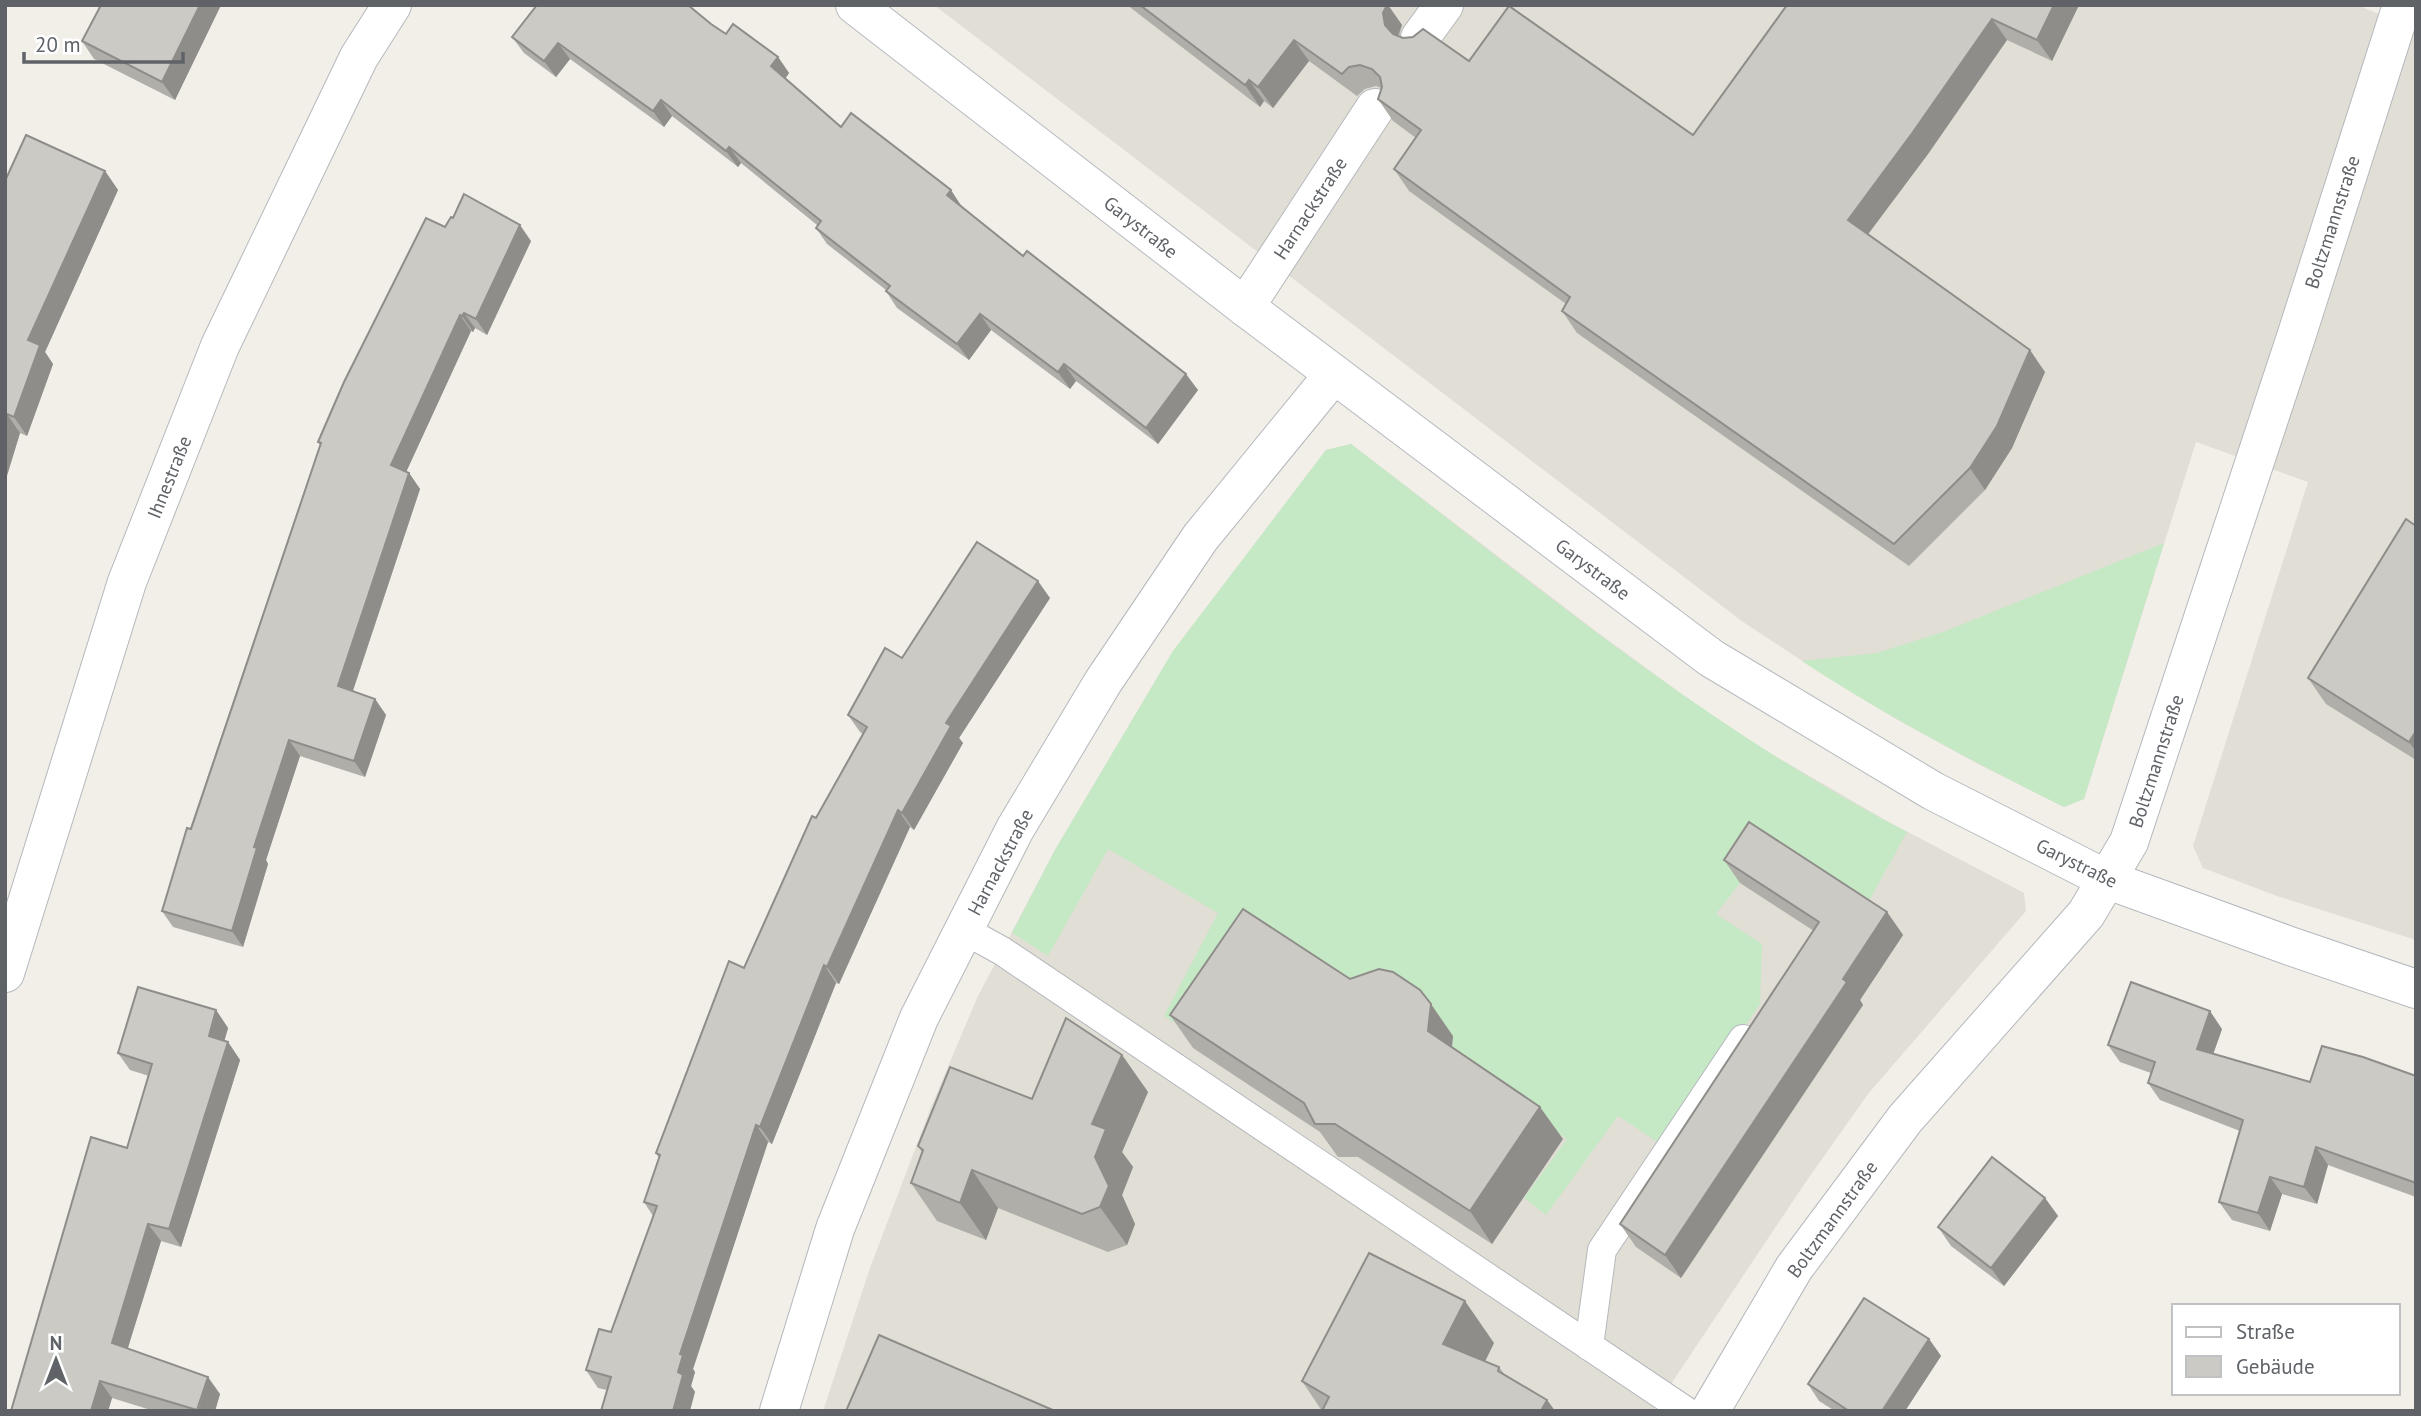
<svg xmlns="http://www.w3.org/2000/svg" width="2421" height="1416" font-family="'PT Sans',sans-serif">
<rect width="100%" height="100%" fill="#f1efe8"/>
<g fill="#e1ded6">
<polygon points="934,5 2357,5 2416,29 2416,940 2277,896 2203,868 2193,846 2308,482 2196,442 2084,799 2064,807 1980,765 1896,719 1819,672 1743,622"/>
<polygon points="1351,444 1601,635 1708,713 1763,749 1887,821 2024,893 2026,911 1868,1094 1803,1186 1653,1411 823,1411 870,1268 931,1107 977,998 1055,850 1173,651 1326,450"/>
</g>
<g fill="#c5e8c5">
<path d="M1351,444C1530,581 1706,728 1907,832L1864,910L1740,883L1716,914L1762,944L1760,1004L1665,1147L1618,1116L1546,1215L1524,1198L1567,1139L1439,1056L1200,1038L1164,1016L1218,913L1108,849L1048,956L1012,933L1055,850L1173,651L1326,450Z"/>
<path d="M2164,543L2084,799L2064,807C1974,762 1885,716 1802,661L1877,653L1943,632Z"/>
</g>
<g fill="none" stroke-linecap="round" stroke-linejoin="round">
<defs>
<g id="lane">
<polyline points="964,930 1002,951 1686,1411"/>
<polyline points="1589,1346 1602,1250 1743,1039"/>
</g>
<g id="street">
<polyline points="1420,38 1444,5"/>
<polyline points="1245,307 1375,108"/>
<polyline points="5,973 127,582 220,346 359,57 392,5"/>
<polyline points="779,1411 835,1229 919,1018 1015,829 1103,682 1200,538 1334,374"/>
<polyline points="1710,1411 1794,1268 1905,1119 2086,914 2129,842 2296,337 2402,5"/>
</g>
<polyline id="secondary" points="855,5 1245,307 1711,658 1933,791 2108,880 2287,945 2416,989"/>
</defs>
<use href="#lane" stroke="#b5b8bc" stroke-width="30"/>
<use href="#street" stroke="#b5b8bc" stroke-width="40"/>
<use href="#secondary" stroke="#b6babf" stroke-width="40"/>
<use href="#lane" stroke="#fff" stroke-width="28"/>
<use href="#street" stroke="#fff" stroke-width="38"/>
<use href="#secondary" stroke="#fff" stroke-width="38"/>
</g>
<g fill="#afaea9">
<polygon points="101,5 221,5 175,100 94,59 82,41"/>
<polygon points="1127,5 1388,5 1402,25 1399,37 1469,61 1693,135 1787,5 2079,5 2052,61 2007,40 1928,154 1868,234 2045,372 2012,448 1985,490 1909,566 1577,333 1562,311 1566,304 1409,191 1394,169 1416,138 1393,121 1378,99 1381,88 1376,86 1365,89 1357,96 1309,61 1273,108 1264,101 1260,107"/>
<polygon points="711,24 726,34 778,57 789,73 785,79 841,127 962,207 1023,256 1198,390 1158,444 1076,381 1070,389 991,330 969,360 897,308 886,291 886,290 827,244 816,228 817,225 741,163 738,167 672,116 664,127 570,59 556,77 524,53 512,37"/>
<polygon points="105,171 118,190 45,352 53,364 27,436 20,433 5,482 5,181"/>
<polygon points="445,227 531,241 487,335 475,328 473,332 471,331 406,472 409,473 420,489 353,691 375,699 386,715 365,777 300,756 266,860 268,864 243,947 173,927 162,911 320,445 318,442"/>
<polygon points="2416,526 2416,760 2326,704 2308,678"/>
<polygon points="1050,598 959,738 963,743 914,830 910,827 839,984 836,983 772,1144 768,1142 693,1369 695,1372 691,1386 695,1392 607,1390 598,1388 586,1370 611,1332 653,1216 644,1202 659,1158 656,1153 816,818 863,734 860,732 848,715 902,658"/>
<polygon points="1724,860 1887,912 1903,935 1860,1000 1863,1005 1681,1278 1636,1247 1620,1224 1814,931 1740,883"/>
<polygon points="1350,979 1453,1036 1452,1047 1563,1139 1492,1244 1358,1157 1338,1157 1320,1132 1193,1048 1170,1015"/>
<polygon points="216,1010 228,1028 224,1041 228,1042 240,1060 181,1247 161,1241 128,1348 220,1394 215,1411 154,1411 112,1398 108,1411 11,1411 127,1148 149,1076 130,1070 118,1053"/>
<polygon points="2222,1029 2213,1054 2310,1082 2416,1076 2416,1197 2328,1165 2317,1204 2282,1194 2270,1231 2232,1220 2219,1202 2240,1131 2160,1100 2148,1083 2151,1073 2120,1062 2108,1045"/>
<polygon points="1122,1055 1148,1092 1122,1152 1133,1167 1122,1195 1135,1224 1127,1245 1108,1252 998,1208 986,1240 937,1221 911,1183 922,1152 918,1146 1032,1099"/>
<polygon points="2045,1198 2058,1216 2004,1286 1951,1246 1938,1227"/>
<polygon points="1929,1339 1941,1356 1905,1411 1835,1411 1819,1401 1808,1384"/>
<polygon points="1494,1343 1485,1361 1499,1367 1505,1375 1547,1400 1555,1411 1322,1411 1302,1381"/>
</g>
<g fill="#8f8d8a">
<polygon points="200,5 221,5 175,100 162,82"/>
<polygon points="1387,5 1388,5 1402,25 1398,35 1400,46 1385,25 1383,13"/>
<polygon points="2054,5 2079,5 2052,61 2037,40"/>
<polygon points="1992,19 2007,40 1928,154 1863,241 1848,220"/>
<polygon points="1294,40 1309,61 1273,108 1258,87"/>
<polygon points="558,43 570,59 556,77 544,61"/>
<polygon points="778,57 789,73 782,83 771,66"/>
<polygon points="1249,80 1264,101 1260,107 1245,85"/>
<polygon points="661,100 672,116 664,127 653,111"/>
<polygon points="729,147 741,163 738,167 726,151"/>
<polygon points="105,171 118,190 45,352 53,364 27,436 14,417 28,340"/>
<polygon points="951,190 962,207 947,195"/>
<polygon points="520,225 531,241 487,335 476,319"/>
<polygon points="464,313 475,328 473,332 462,316"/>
<polygon points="980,314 991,330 969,360 957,344"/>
<polygon points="460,315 471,331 402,481 391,465"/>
<polygon points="2030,350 2045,372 2012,448 1985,490 1970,468"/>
<polygon points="1064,364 1076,381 1070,389 1058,372"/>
<polygon points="1186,374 1198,390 1158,444 1146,428"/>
<polygon points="7,414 20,433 5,482 5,419"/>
<polygon points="409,473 420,489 349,702 338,686"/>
<polygon points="1038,581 1050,598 959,738 963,743 914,830 902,813 946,723"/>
<polygon points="375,699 386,715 365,777 354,761"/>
<polygon points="2416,731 2416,751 2409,742"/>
<polygon points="289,740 300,756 266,860 268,864 243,947 232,931 254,847"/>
<polygon points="898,810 910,827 839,984 827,967"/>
<polygon points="1887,912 1903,935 1860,1000 1863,1005 1681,1278 1665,1255"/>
<polygon points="824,965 836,983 772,1144 760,1127"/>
<polygon points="1431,1004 1453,1036 1450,1063 1428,1031"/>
<polygon points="216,1010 228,1028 221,1053 209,1036"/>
<polygon points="2210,1011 2222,1029 2209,1066 2197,1049"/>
<polygon points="228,1042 240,1060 181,1247 169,1229"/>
<polygon points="1122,1055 1148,1092 1122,1152 1133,1167 1122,1195 1135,1224 1127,1245 1100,1207 1092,1124"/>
<polygon points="1540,1107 1563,1139 1492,1244 1470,1211"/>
<polygon points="756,1125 768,1142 693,1369 695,1372 691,1386 695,1392 690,1411 673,1411 680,1354"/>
<polygon points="2316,1147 2328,1165 2317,1204 2304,1187"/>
<polygon points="972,1170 998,1208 986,1240 960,1203"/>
<polygon points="2270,1177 2282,1194 2270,1231 2258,1213"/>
<polygon points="2045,1198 2058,1216 2004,1286 1991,1268"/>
<polygon points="148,1224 161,1241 124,1360 112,1343"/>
<polygon points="1465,1301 1494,1343 1473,1386 1443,1344"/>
<polygon points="1929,1339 1941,1356 1905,1411 1882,1411"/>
<polygon points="208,1377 220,1394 215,1411 198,1411"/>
<polygon points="100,1381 112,1398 108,1411 91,1411"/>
<polygon points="1547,1400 1555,1411 1541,1411"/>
</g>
<g fill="#cccac5" stroke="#8f8d8a" stroke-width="2">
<polygon points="101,5 200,5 162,82 82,41"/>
<polygon points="537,5 688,5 711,24 726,34 733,24 778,57 771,66 841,127 851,113 951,190 947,195 1023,256 1027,251 1186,374 1146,428 1064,364 1058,372 980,314 957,344 886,291 890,286 816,228 821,221 729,147 726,151 661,100 653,111 558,43 544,61 512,37"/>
<polygon points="1140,5 1387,5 1383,13 1385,25 1393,34 1403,38 1413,37 1423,29 1469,61 1509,6 1693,135 1787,5 2054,5 2037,40 1992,19 1913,132 1848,220 2030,350 1997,426 1970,468 1894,544 1562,311 1570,297 1394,169 1421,130 1378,99 1382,87 1380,77 1372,69 1360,65 1349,67 1342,74 1294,40 1258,87 1249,80 1245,85"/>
<polygon points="26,135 105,171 28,340 40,345 14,417 7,414 5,419 5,181"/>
<polygon points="464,194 520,225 476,319 464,313 462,316 460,315 391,465 409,473 338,686 375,699 354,761 289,740 254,847 257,848 232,931 162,911 187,828 191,829 321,443 318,442 344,382 426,218 445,227 451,217 453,218"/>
<polygon points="2406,519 2416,526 2416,731 2409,742 2308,678"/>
<polygon points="977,542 1038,581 946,723 951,726 902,813 898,810 827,967 824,965 760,1127 756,1125 680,1354 683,1355 678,1372 683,1375 673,1411 601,1411 611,1377 586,1370 599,1329 611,1332 657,1206 644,1202 660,1155 656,1153 729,961 744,968 812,816 816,818 867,727 848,715 885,648 902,658"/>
<polygon points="1749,822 1887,912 1843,979 1847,982 1665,1255 1620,1224 1819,922 1724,860"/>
<polygon points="1243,909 1350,979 1379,969 1393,972 1420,990 1431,1004 1428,1031 1540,1107 1470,1211 1335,1124 1315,1124 1304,1103 1170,1015"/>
<polygon points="2131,982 2210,1011 2197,1049 2310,1082 2322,1046 2363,1057 2416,1076 2416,1183 2316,1147 2304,1187 2270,1177 2258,1213 2219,1202 2243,1120 2148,1083 2155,1062 2108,1045"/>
<polygon points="138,987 216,1010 209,1036 228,1042 169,1229 148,1224 112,1343 208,1377 197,1410 100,1381 91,1411 11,1411 91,1137 127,1148 152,1064 118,1053"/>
<polygon points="1066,1018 1122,1055 1092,1124 1106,1129 1095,1157 1109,1186 1100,1207 1082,1214 972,1170 960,1203 911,1183 923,1150 918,1146 950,1067 1032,1099"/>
<polygon points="1992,1157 2045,1198 1991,1268 1938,1227"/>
<polygon points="1369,1253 1465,1301 1443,1344 1499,1367 1498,1371 1547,1400 1541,1411 1322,1411 1329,1397 1302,1381"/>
<polygon points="1864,1298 1929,1339 1882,1411 1849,1411 1808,1384"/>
<polygon points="879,1335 1055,1411 846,1411"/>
</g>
<g text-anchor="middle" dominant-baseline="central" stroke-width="6" stroke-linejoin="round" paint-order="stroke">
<g font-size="19" fill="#5f6368" stroke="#fff">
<text transform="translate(1310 208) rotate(-57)">Harnackstraße</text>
<text transform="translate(2332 222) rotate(-72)">Boltzmannstraße</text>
<text transform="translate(1141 227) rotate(38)">Garystraße</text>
<text transform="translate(169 477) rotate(-68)">Ihnestraße</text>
<text transform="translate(1593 569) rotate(37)">Garystraße</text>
<text transform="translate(2156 761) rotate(-72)">Boltzmannstraße</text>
<text transform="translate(1000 862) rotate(-62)">Harnackstraße</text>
<text transform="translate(2077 863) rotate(26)">Garystraße</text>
<text transform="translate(1832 1219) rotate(-54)">Boltzmannstraße</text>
</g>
</g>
<rect width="2421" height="1416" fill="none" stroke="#5f6368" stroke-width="14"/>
<rect x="2172" y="1304" width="228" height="91" fill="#ffffff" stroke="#bfc1c3" stroke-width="2"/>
<rect x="2186" y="1327" width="35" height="10" fill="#ffffff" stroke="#bfc1c3" stroke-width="2"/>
<text x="2236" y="1339" font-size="21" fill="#5f6368">Straße</text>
<rect x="2186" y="1356" width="35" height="21" fill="#cccac5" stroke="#bfc1c3" stroke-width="2"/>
<text x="2236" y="1374" font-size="21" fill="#5f6368">Gebäude</text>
<g transform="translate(56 1360)" stroke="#ffffff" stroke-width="5" paint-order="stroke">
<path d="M0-5L12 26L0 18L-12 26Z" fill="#5f6368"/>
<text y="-10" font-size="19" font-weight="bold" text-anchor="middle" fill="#5f6368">N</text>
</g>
<path d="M24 52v10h159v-10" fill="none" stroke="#5f6368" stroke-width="3.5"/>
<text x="35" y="52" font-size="21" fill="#5f6368" stroke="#ffffff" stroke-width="5" paint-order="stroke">20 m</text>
</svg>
